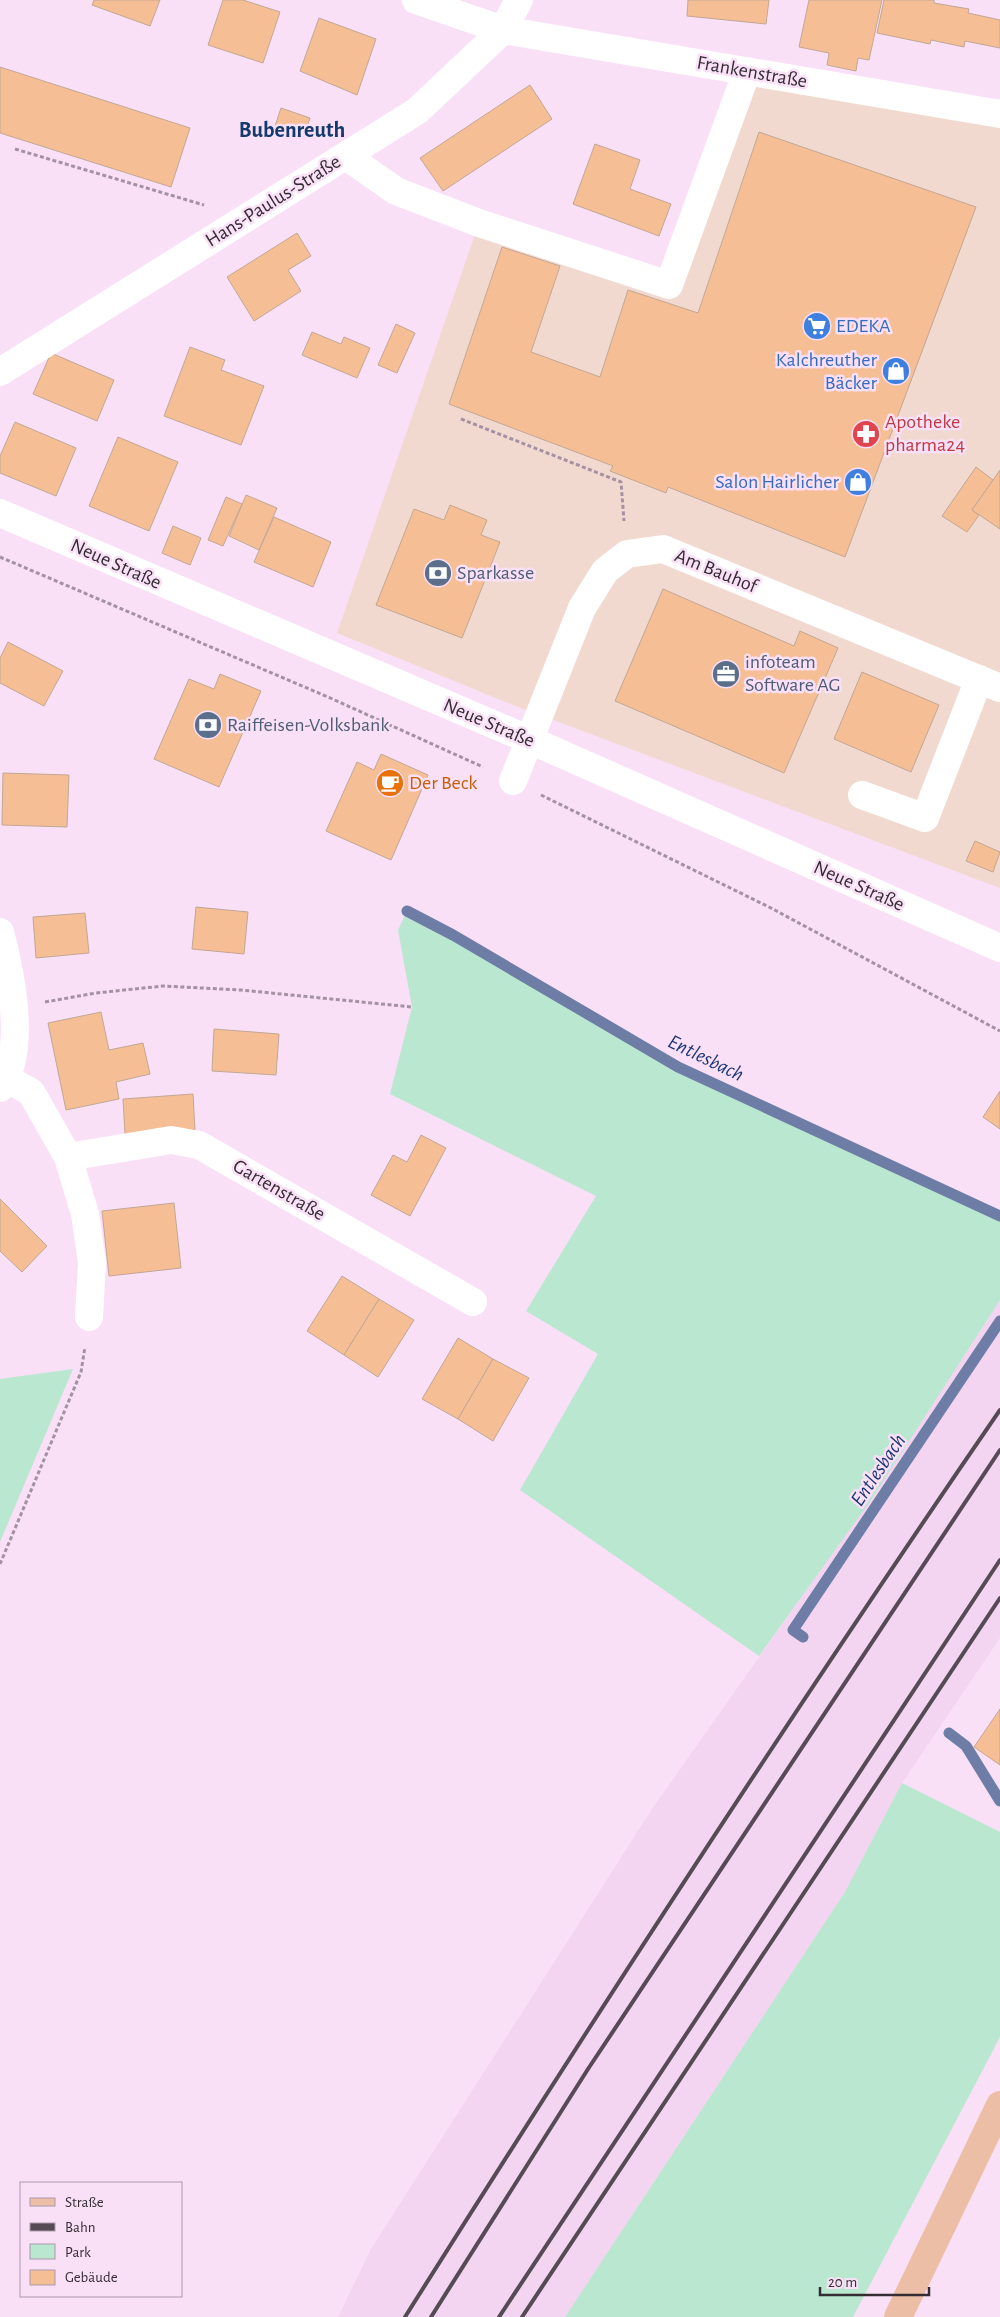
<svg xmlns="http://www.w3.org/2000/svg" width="1000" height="2317" font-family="'Alegreya Sans',sans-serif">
<rect width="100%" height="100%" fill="#f9e0f7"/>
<polygon fill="#f2d9d0" points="747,71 1000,117 1000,888 503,701 337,633 479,223 669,285"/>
<polygon fill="#f3d4f1" points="1000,1300 1000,1638 902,1783 845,1892 565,2317 338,2317 371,2249 652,1809 870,1500"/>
<g fill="#b9e7d0">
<polygon points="407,911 453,935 678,1067 1000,1216 1000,1300 871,1500 759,1656 520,1490 598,1354 526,1311 596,1196 390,1094 412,1007 398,930"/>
<polygon points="73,1369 0,1542 0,1379"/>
<polygon points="902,1783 1000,1832 1000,2037 853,2317 565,2317 845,1892"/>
</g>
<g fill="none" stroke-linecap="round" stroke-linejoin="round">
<g stroke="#6d7da5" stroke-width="11">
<polyline points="407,911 453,935 678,1067 1000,1216"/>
<polyline points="803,1637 793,1630 1000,1321"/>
<polyline points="949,1733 966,1746 1000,1801"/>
</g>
</g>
<g fill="#f6be95" stroke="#c2a795">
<polygon points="94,0 160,0 150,26 92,5"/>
<polygon points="223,0 243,0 280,12 263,63 208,45"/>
<polygon points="688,0 769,0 766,24 687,16"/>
<polygon points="809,0 882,0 869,60 858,58 856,71 827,65 829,53 799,47"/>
<polygon points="884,0 934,0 934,3 969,9 968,13 1000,20 1000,48 965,41 964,47 931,40 930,44 877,33"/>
<polygon points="319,18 376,39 357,95 300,71"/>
<polygon points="0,67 190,128 171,187 0,133"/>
<polygon points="530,85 552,119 443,191 420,158"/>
<polygon points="281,108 310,118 304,136 275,126"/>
<polygon points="759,132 976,207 845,557 668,487 666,493 610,471 613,466 449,404 502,247 560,266 531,352 600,377 628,290 698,313"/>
<polygon points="595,144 640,160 630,189 671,204 659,236 573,204"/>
<polygon points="297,233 311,256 288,270 301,291 254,321 227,277"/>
<polygon points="396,324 415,333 397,373 378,365"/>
<polygon points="312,332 341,344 344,337 370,348 357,378 302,355"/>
<polygon points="190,347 225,360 221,370 264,386 241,445 164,416"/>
<polygon points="51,353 114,380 97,421 33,394"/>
<polygon points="15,422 76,448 56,496 0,473 0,456"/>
<polygon points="118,437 178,462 149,531 89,506"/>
<polygon points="976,467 993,480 972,510 979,515 967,532 942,516"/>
<polygon points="1000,470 1000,529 972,510"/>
<polygon points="246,495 277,508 259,550 229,536"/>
<polygon points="226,497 242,504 223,546 208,540"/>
<polygon points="450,505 487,520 481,535 500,542 462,638 376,605 414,509 444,520"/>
<polygon points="274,517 331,542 313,587 254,562"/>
<polygon points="173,526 201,538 190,565 162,553"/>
<polygon points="663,589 794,646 800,631 838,648 784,773 615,701"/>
<polygon points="8,642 63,671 44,706 0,683 0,658"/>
<polygon points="862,672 939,705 911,772 834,739"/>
<polygon points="220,674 261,691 219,787 154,759 189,679 214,689"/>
<polygon points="381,754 428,775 391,860 326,831 357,762 374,770"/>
<polygon points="3,773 69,775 67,827 2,825"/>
<polygon points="975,841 1000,852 993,872 966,861"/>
<polygon points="196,907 248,912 244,954 192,949"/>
<polygon points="85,913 89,953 36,958 33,917"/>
<polygon points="101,1012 109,1050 143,1043 150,1074 116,1082 119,1099 66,1110 48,1023"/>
<polygon points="214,1029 279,1034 276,1075 212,1071"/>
<polygon points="1000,1091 1000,1129 983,1117"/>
<polygon points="193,1094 195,1130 125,1134 123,1099"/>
<polygon points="421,1135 446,1148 410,1216 371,1195 393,1155 407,1162"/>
<polygon points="0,1199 47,1246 22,1272 0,1251"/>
<polygon points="174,1203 181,1268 109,1276 102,1211"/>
<polygon points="342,1276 379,1299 344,1355 307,1331"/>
<polygon points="379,1299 414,1320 378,1377 344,1355"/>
<polygon points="458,1338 493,1359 458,1419 422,1399"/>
<polygon points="493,1359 529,1378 493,1441 458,1419"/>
<polygon points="1000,1709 1000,1765 974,1747"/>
</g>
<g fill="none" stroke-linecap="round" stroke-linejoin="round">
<g stroke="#a492a2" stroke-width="3" stroke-dasharray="4 2.5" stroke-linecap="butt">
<polyline points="15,149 204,205"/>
<polyline points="461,419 621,482 624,521"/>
<polyline points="0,557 328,697 483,767"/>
<polyline points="541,795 771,908 1000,1031"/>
<polyline points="45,1002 96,993 163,986 241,990 412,1007"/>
<polyline points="0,1564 81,1372 85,1347"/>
</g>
<g stroke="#fff" stroke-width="28">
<polyline points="416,0 503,30 1000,114"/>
<polyline points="346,156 396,191 479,223 669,285 747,71"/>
<polyline points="0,372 417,111 503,30 519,0"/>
<polyline points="0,513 530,740 1000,948"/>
<polyline points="513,781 582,608 605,571 627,554 663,549 1000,688"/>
<polyline points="862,795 925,818 979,679"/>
<path d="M0,932C11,974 27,1051 0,1088"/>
<polyline points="7,1079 31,1092 68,1157 85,1214 92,1263 89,1317"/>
<polyline points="68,1157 171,1140 199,1145 473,1302"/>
</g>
<polyline stroke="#ecbea6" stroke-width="28" points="898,2317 1000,2105"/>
<g stroke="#564a55" stroke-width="4">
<path d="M405,2317C598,2011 795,1708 1000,1410"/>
<polyline points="431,2317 588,2069 1000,1450"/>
<polyline points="499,2317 1000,1560"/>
<polyline points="522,2317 1000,1598"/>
</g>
</g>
<defs>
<symbol id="supermarket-disc" viewBox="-11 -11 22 22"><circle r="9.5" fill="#3f7fe0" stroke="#f9e0f7"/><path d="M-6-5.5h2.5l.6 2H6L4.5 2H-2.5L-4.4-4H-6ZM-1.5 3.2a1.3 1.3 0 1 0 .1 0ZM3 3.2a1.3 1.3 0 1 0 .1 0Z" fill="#fff"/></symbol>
<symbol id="shop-disc" viewBox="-11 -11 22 22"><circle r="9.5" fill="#3f7fe0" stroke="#f9e0f7"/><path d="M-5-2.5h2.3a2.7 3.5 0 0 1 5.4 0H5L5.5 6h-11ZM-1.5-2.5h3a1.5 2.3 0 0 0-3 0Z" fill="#fff"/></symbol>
<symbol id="pharmacy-disc" viewBox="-11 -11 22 22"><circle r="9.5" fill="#e0444e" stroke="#f9e0f7"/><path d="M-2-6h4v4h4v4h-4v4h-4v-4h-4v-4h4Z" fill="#fff"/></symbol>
<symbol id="bank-disc" viewBox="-11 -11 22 22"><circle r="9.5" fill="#5c6f8a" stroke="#f9e0f7"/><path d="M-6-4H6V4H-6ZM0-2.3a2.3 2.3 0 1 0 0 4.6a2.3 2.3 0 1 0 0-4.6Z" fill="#fff"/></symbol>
<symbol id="office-disc" viewBox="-11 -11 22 22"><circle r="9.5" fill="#5c6f8a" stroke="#f9e0f7"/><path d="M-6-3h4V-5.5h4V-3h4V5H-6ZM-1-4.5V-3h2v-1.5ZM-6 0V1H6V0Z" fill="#fff"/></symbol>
<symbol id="cafe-disc" viewBox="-11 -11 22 22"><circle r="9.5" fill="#e8710a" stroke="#f9e0f7"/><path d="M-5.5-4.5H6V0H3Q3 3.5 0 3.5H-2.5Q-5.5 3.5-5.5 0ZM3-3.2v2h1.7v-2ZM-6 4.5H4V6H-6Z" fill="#fff"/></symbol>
</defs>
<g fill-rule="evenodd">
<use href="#supermarket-disc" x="801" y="310" width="32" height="32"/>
<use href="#shop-disc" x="880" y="355" width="32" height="32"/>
<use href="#pharmacy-disc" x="850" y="418" width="32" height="32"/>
<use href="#shop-disc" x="842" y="466" width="32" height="32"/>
<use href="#bank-disc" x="422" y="557" width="32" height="32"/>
<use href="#office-disc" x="710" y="658" width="32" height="32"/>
<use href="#bank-disc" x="192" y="709" width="32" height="32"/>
<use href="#cafe-disc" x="374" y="767" width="32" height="32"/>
</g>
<g text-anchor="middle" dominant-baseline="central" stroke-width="5" stroke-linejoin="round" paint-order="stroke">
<g font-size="20" fill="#352c34" stroke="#f9e0f7">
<text transform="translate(752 72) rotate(10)">Frankenstraße</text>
<text transform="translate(273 201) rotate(-32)">Hans-Paulus-Straße</text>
<text transform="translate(116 564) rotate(24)">Neue Straße</text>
<text transform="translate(716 571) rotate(22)">Am Bauhof</text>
<text transform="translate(489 723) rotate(23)">Neue Straße</text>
<text transform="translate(859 886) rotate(24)">Neue Straße</text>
<text transform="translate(279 1190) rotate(30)">Gartenstraße</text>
</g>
<g font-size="20" fill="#366cbe" stroke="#f9e0f7" text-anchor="end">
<text x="836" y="326" text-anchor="start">EDEKA</text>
<text x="877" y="360">Kalchreuther<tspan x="877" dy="23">Bäcker</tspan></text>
<text x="839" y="482">Salon Hairlicher</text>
</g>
<g font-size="20" fill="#be3a42" stroke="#f9e0f7" text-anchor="start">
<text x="885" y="422">Apotheke<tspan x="885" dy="23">pharma24</tspan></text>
</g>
<g font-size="20" fill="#4e5e75" stroke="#f9e0f7" text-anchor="start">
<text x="457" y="573">Sparkasse</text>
<text x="745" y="662">infoteam<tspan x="745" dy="23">Software AG</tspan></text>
<text x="227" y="725">Raiffeisen-Volksbank</text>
</g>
<g font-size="20" fill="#c56008" stroke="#f9e0f7" text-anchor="start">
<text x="409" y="783">Der Beck</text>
</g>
<g font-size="21" font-style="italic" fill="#1d3878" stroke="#f9e0f7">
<text transform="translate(706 1058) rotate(26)">Entlesbach</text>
<text transform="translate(878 1470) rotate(-56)">Entlesbach</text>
</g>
<g font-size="22" font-weight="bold" fill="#14396d" stroke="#f9e0f7">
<text x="292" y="130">Bubenreuth</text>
</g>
</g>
<rect x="20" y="2182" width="162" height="115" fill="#f9e0f7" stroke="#ab98a9"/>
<rect x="30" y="2198" width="25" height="8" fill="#ecbea6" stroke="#ab98a9"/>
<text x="65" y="2207" font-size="15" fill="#352c34">Straße</text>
<rect x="30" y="2223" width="25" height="8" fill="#564a55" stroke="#ab98a9"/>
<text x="65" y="2232" font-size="15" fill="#352c34">Bahn</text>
<rect x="30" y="2244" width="25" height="15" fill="#b9e7d0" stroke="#ab98a9"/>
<text x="65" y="2257" font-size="15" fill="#352c34">Park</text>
<rect x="30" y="2270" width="25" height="15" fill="#f6be95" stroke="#ab98a9"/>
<text x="65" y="2282" font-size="15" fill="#352c34">Gebäude</text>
<path d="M820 2287v8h109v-8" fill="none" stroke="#352c34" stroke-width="2.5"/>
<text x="828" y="2287" font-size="15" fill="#352c34" stroke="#f9e0f7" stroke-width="4" paint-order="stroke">20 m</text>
</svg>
